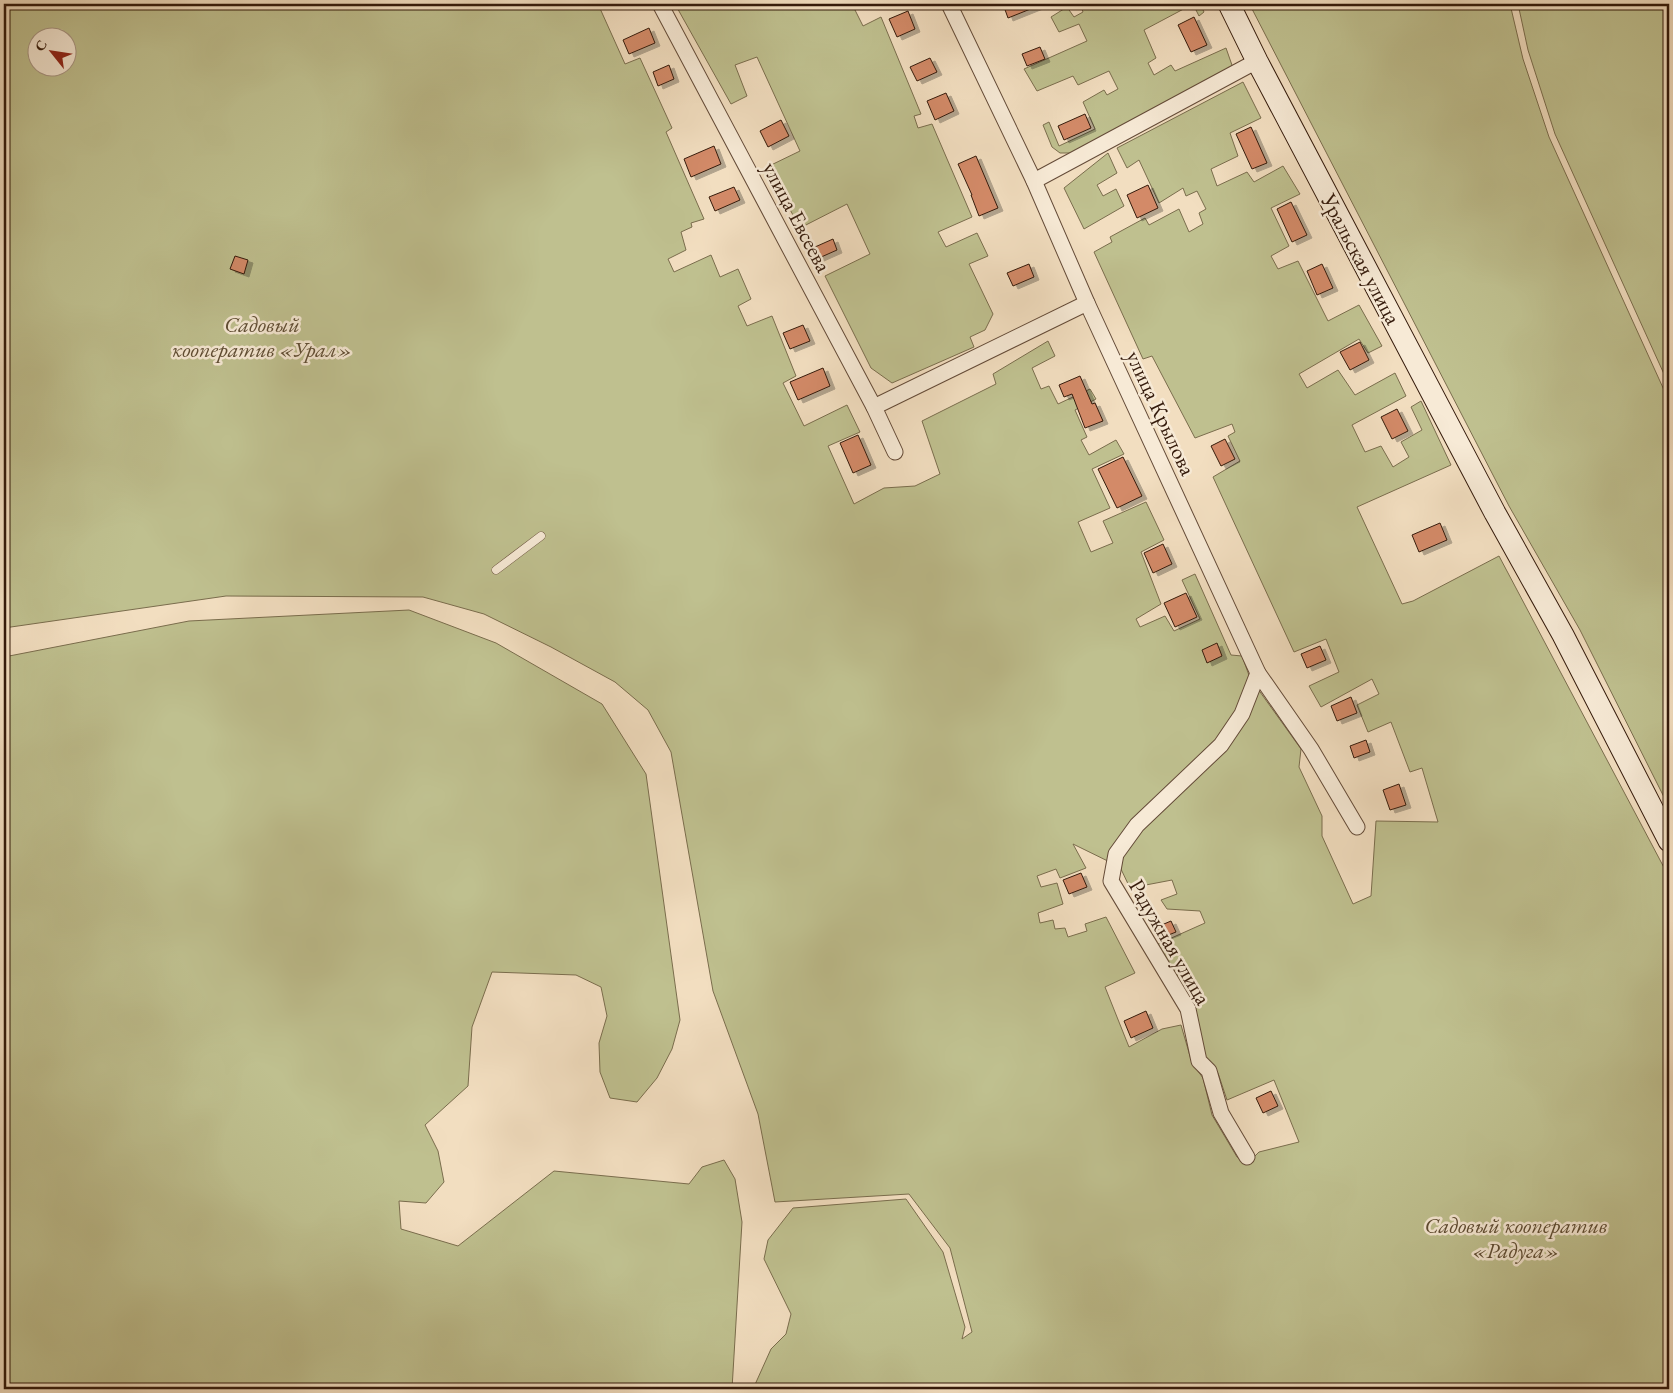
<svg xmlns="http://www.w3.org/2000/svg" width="1673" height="1393" font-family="'EB Garamond',serif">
<defs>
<filter id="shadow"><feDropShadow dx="5" dy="3" stdDeviation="0" flood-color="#0004"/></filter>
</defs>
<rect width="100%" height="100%" fill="#f2dec0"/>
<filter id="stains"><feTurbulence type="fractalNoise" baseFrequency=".004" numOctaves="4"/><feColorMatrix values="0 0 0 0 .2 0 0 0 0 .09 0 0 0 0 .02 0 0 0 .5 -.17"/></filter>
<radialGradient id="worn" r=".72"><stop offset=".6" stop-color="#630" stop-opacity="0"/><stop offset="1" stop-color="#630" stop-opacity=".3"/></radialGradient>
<g fill="#bfc08f" stroke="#7a6d4d" fill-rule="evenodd">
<path d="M4,4H598L625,64L640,58L672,128L666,132L704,219L691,223L692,227L681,232L686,250L668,259L674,272L711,255L720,277L738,269L751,299L738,306L747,326L772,316L796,376L783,383L804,426L847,405L860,432L828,446L854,504L884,488L915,486L940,474L922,421L996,384L993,374L1048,341L1055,356L1032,368L1041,389L1049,386L1058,404L1090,389L1096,399L1075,410L1087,437L1081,440L1089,455L1116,440L1124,454L1092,469L1110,508L1078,522L1091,552L1113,543L1103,521L1146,502L1164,540L1141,552L1161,604L1136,619L1140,627L1165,616L1174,631L1200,619L1182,580L1195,574L1231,655L1242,656L1250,678L1301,749L1299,767L1322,816V836L1353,904L1371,896L1376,821L1438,822L1422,768L1410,772L1391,722L1368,732L1357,705L1379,694L1372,679L1321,707L1309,686L1339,672L1326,639L1294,652L1213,477L1240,461L1228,436L1235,432L1232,424L1195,438L1152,356L1143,359L1094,252L1112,242L1110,237L1145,218L1149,225L1179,209L1189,232L1203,224L1199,213L1206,209L1197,191L1186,196L1183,188L1159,203L1139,160L1127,168L1117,148L1243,82L1261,118L1230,133L1238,156L1211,169L1217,186L1247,172L1254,182L1283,166L1300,194L1271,208L1289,246L1271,256L1278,269L1298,261L1328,321L1359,305L1382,346L1368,353L1359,339L1299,374L1307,388L1338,370L1355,395L1395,373L1406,396L1352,425L1365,452L1381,446L1393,467L1409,457L1401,442L1422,430L1411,407L1421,401L1451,465L1357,507L1402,604L1413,601L1499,556L1669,877V1389H753L771,1349L786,1334L791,1314L764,1259L768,1240L793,1208L906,1199L943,1252L965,1327L962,1339L972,1332L950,1248L909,1194L775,1202L758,1114L713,991L671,752L648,710L615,682L551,647L484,614L423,597L226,596L4,628ZM38,38H68V68H38ZM1073,844L1120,867L1130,888L1172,880L1177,894L1161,900L1167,909L1200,911L1205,923L1158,944L1205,1057L1218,1073L1227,1100L1274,1080L1299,1142L1259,1152L1248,1163L1237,1157L1212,1115L1203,1078L1192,1063L1181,1025L1162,1029L1129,1047L1105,987L1135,973L1106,917L1085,924L1087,931L1068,937L1065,928L1055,929L1053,920L1040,923L1038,913L1063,904L1057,883L1041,887L1037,876L1056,869L1060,878L1086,868Z"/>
<polygon points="675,4 862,4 854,8 863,26 881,17 921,114 914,116 918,128 932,124 972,217 938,232 946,247 977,233 988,256 969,264 993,314 985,330 970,337 974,347 892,383 871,368 825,276 870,254 847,204 800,228 767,167 800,151 757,57 735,65 747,96 731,104"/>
<polygon points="1080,4 1200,4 1204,12 1199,16 1193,4 1144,30 1156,58 1148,63 1154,75 1171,65 1175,71 1226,48 1233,68 1072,153 1060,153 1052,147 1043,125 1049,122 1059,146 1095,129 1083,102 1104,90 1107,95 1118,89 1109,71 1078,85 1073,76 1037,91 1024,69 1087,41 1079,24 1059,32 1051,17 1067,7 1074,17 1083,12"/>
<polygon points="1251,4 1510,4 1523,59 1549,137 1669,401 1669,807 1580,630 1509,506 1251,7"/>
<polygon points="1518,4 1669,4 1669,385 1555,134 1528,50"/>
<polygon points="1108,153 1117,173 1097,185 1103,196 1116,189 1124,206 1084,229 1064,188"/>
<polygon points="409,610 496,643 602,704 646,774 680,1020 672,1049 657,1078 637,1102 610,1098 600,1072 599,1043 607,1016 601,987 576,975 492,972 472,1027 468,1086 425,1125 438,1151 444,1182 426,1203 399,1201 401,1229 458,1246 554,1171 689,1184 702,1167 724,1160 735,1179 742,1222 732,1389 4,1389 4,657 189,621"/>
</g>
<g fill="#d38a68" stroke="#341a0b" filter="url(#shadow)">
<polygon points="1003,4 1043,4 1008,18"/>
<polygon points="908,11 915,29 897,37 889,19"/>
<polygon points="1194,17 1207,45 1191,52 1178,25"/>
<polygon points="649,28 655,43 629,54 623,40"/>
<polygon points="1040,47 1045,59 1027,66 1022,54"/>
<polygon points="930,58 937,72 917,81 910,67"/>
<polygon points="669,65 674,79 658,86 653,72"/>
<polygon points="946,93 954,111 935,120 927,101"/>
<polygon points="1085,114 1091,128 1064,140 1058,126"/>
<polygon points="781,120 789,136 768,147 760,131"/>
<polygon points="1251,127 1267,163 1252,169 1236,134"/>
<polygon points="714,146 721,164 691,177 684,159"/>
<polygon points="976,156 998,208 979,216 971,195 972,195 958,164"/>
<polygon points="1148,185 1158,208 1137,218 1127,195"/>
<polygon points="734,187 740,200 715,211 709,197"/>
<polygon points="1291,202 1307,235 1292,242 1277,209"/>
<polygon points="833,239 837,250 819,258 815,247"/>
<polygon points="235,256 248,260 244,274 230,269"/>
<polygon points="1029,264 1034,277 1013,286 1007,273"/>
<polygon points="1322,264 1333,288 1317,295 1307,271"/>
<polygon points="803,325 810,341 790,349 783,333"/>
<polygon points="1360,342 1369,360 1350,370 1340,352"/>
<polygon points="823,368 830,386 798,400 790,382"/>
<polygon points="1080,376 1092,404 1095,403 1103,421 1085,428 1072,394 1064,397 1059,385"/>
<polygon points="1397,409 1408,431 1392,439 1381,417"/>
<polygon points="858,435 871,465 853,473 840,443"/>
<polygon points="1225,439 1235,459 1221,466 1211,446"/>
<polygon points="1123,457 1142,496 1117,508 1098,469"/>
<polygon points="1440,523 1447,540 1419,552 1412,535"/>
<polygon points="1163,544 1172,564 1153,573 1144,553"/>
<polygon points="1186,593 1197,617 1175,627 1164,603"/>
<polygon points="1217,643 1222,656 1207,663 1202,650"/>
<polygon points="1320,646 1326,660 1307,668 1301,654"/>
<polygon points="1351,697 1357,713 1337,721 1331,706"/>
<polygon points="1366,740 1370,752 1354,758 1350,746"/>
<polygon points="1399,784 1406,805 1390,810 1383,790"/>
<polygon points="1081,873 1087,887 1069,894 1063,880"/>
<polygon points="1171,921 1176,932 1161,938 1157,927"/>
<polygon points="1146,1011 1153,1028 1131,1038 1124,1021"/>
<polygon points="1271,1091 1278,1106 1263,1113 1256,1098"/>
</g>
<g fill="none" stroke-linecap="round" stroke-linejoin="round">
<defs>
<polyline id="service" points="496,570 541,536"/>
<g id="minor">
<polyline points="660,4 874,407 895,452"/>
<polyline points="949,4 1034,181 1087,303 1258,673 1311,749 1357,827"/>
<polyline points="1034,181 1257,61"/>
<polyline points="874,407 1087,303"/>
<polyline points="1247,1157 1221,1113 1209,1071 1199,1061 1188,1009 1111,881 1116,854 1137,825 1221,745 1242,714 1258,673"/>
</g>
<polyline id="secondary" points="1229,4 1257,61 1495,513 1563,635 1669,841"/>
</defs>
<use href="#service" stroke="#644b38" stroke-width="9"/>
<use href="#minor" stroke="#644b38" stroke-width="17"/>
<use href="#secondary" stroke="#341a0b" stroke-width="23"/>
<use href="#service" stroke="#f7ead6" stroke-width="8"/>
<use href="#minor" stroke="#f7ead6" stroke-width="15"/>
<use href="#secondary" stroke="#f7ead6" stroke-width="21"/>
</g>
<g text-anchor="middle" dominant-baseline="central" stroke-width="5" stroke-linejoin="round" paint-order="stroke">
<g font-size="22" fill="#341a0b" stroke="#f7ead6">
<text transform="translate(797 217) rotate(62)">улица Евсеева</text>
<text transform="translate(1361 259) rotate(62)">Уральская улица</text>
<text transform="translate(1161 413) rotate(65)">улица Крылова</text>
<text transform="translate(1170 942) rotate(60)">Радужная улица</text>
</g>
<g font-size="22" font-style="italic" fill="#5e4c33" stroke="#f7ead6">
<text x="262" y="324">Садовый<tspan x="262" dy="25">кооператив «Урал»</tspan></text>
<text x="1516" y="1225">Садовый кооператив<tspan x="1516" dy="25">«Радуга»</tspan></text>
</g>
</g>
<rect width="1673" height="1393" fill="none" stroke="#f2dec0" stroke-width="20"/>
<rect x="5" y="5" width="1663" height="1383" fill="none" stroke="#341a0b" stroke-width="2.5"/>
<rect x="10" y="10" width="1653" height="1373" fill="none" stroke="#341a0b"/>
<g transform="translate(52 52) rotate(300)"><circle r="24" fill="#f7ead6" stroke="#a99785"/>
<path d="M0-4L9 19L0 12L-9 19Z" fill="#8f2418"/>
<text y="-8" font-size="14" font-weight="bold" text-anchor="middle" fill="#341a0b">С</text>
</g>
<rect width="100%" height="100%" filter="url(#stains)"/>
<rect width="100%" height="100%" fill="url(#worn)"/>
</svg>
